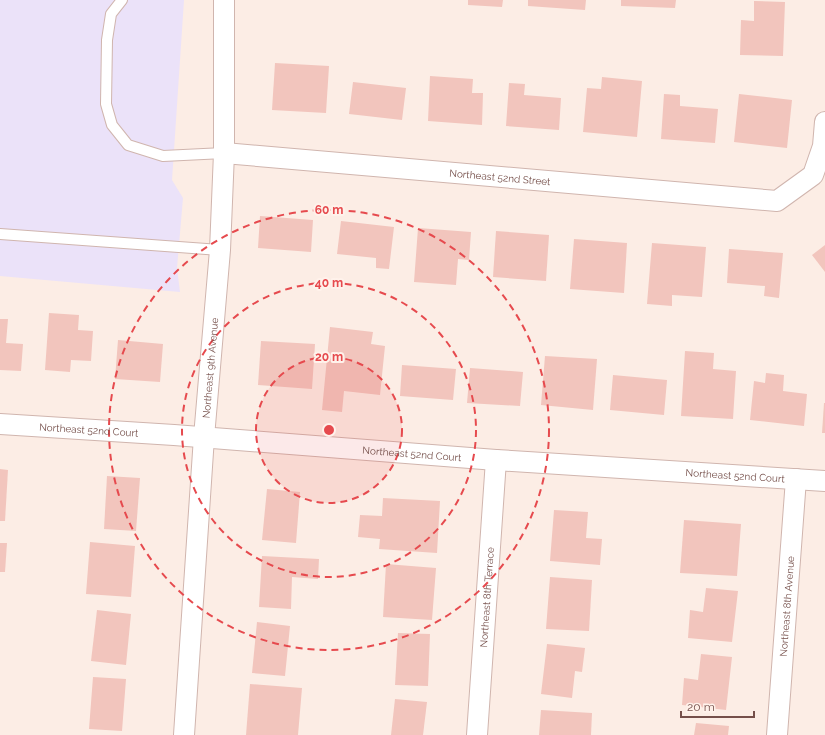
<svg xmlns="http://www.w3.org/2000/svg" width="825" height="735" font-family="Raleway,sans-serif">
<rect width="100%" height="100%" fill="#fcede5"/>
<polygon fill="#ebe2f9" points="0,0 184,0 172,180 183,198 177,268 180,292 0,276"/>
<g fill="#f2c5bd">
<polygon points="468,0 503,0 502,7 468,5"/>
<polygon points="528,0 586,0 585,10 528,6"/>
<polygon points="621,0 676,0 675,8 621,6"/>
<polygon points="754,1 785,2 783,56 740,55 741,20 754,21"/>
<polygon points="275,63 329,66 326,113 272,110"/>
<polygon points="430,76 473,79 472,93 483,93 482,125 428,121"/>
<polygon points="602,77 642,81 637,137 583,132 587,88 601,89"/>
<polygon points="353,82 406,88 402,120 349,114"/>
<polygon points="509,83 525,84 524,95 561,98 559,130 506,126"/>
<polygon points="664,94 680,95 680,106 718,109 715,143 661,139"/>
<polygon points="739,94 792,100 787,148 734,142"/>
<polygon points="260,216 313,220 311,252 258,248"/>
<polygon points="341,221 394,227 389,269 376,268 376,258 337,254"/>
<polygon points="418,228 471,232 469,260 458,259 456,285 414,282"/>
<polygon points="496,231 549,235 546,281 493,277"/>
<polygon points="574,239 627,243 624,293 570,289"/>
<polygon points="652,243 706,247 702,297 672,295 672,306 647,304"/>
<polygon points="825,245 825,272 812,255"/>
<polygon points="729,249 783,253 779,298 764,296 765,286 727,283"/>
<polygon points="49,313 79,315 78,330 93,331 91,361 71,360 70,372 45,370"/>
<polygon points="0,319 8,319 6,343 23,344 21,371 0,370"/>
<polygon points="330,327 373,332 371,344 385,346 380,395 344,391 342,412 322,410"/>
<polygon points="118,340 163,344 160,382 115,379"/>
<polygon points="261,341 315,344 312,389 258,385"/>
<polygon points="685,351 714,353 713,369 736,371 733,419 681,416"/>
<polygon points="545,356 597,359 593,410 541,405"/>
<polygon points="402,365 456,369 453,400 400,396"/>
<polygon points="470,368 523,372 520,406 467,403"/>
<polygon points="766,373 784,375 783,391 807,394 804,426 750,420 754,381 765,383"/>
<polygon points="613,375 667,380 664,415 610,410"/>
<polygon points="824,403 825,403 825,433 822,433"/>
<polygon points="0,469 8,470 5,521 0,521"/>
<polygon points="107,476 140,478 136,531 104,529"/>
<polygon points="267,489 300,492 296,543 262,540"/>
<polygon points="383,498 440,501 437,553 379,549 380,539 358,537 360,515 382,516"/>
<polygon points="554,510 588,512 586,538 602,539 600,565 550,561"/>
<polygon points="684,520 741,524 737,576 680,573"/>
<polygon points="90,542 135,546 131,597 86,594"/>
<polygon points="0,543 7,543 5,572 0,572"/>
<polygon points="262,556 319,559 318,579 292,577 291,609 259,607"/>
<polygon points="386,564 436,568 432,620 383,617"/>
<polygon points="550,577 592,580 589,631 546,629"/>
<polygon points="706,588 738,591 732,642 688,638 690,610 703,612"/>
<polygon points="97,610 131,614 126,665 91,661"/>
<polygon points="257,622 290,626 285,676 252,673"/>
<polygon points="398,633 430,634 428,686 395,685"/>
<polygon points="547,644 585,648 582,672 575,671 572,698 541,694"/>
<polygon points="701,654 732,657 726,710 682,705 684,678 698,680"/>
<polygon points="93,677 126,679 122,731 89,729"/>
<polygon points="250,684 302,688 298,735 246,735"/>
<polygon points="395,699 427,702 423,735 391,735"/>
<polygon points="541,710 592,713 591,735 539,735"/>
<polygon points="696,723 729,726 728,735 694,735"/>
</g>
<g fill="none" stroke-linecap="round" stroke-linejoin="round">
<defs>
<g id="service">
<polyline points="122,0 111,14 107,40 106,104 112,125 128,145 163,156 224,153"/>
<polyline points="0,234 220,250"/>
</g>
<g id="minor">
<path id="s1" d="M224,153L777,201L813,175L823,146L825,122"/>
<path id="s2" d="M0,424L174,435L496,460L825,481"/>
<path id="s3" d="M184,735L204,437L220,250L224,153V0"/>
<path id="s4" d="M477,735L496,460"/>
<path id="s5" d="M777,735L796,479"/>
</g>
</defs>
<use href="#service" stroke="#d0b5ae" stroke-width="12"/>
<use href="#minor" stroke="#d0b5ae" stroke-width="22"/>
<use href="#service" stroke="#fff" stroke-width="10"/>
<use href="#minor" stroke="#fff" stroke-width="20"/>
</g>
<circle cx="329" cy="430" r="73" fill="#e64a4e" fill-opacity=".12"/>
<g fill="none" stroke="#e64a4e" stroke-width="2" stroke-dasharray="7 5">
<circle cx="329" cy="430" r="73"/>
<circle cx="329" cy="430" r="147"/>
<circle cx="329" cy="430" r="220"/>
</g>
<g text-anchor="middle" dominant-baseline="central" stroke-width="4" stroke-linejoin="round" paint-order="stroke">
<g font-size="10" fill="#754f4a" stroke="#fff2eb">
<text stroke="none"><textPath href="#s1" startOffset="277">Northeast 52nd Street</textPath></text>
<text stroke="none"><textPath href="#s3" startOffset="368">Northeast 9th Avenue</textPath></text>
<text stroke="none"><textPath href="#s2" startOffset="89">Northeast 52nd Court</textPath></text>
<text stroke="none"><textPath href="#s2" startOffset="413">Northeast 52nd Court</textPath></text>
<text stroke="none"><textPath href="#s2" startOffset="737">Northeast 52nd Court</textPath></text>
<text stroke="none"><textPath href="#s4" startOffset="138">Northeast 8th Terrace</textPath></text>
<text stroke="none"><textPath href="#s5" startOffset="129">Northeast 8th Avenue</textPath></text>
</g>
</g>
<circle cx="329" cy="430" r="6" fill="#e64a4e" stroke="#fff2eb" stroke-width="2"/>
<g font-size="12" text-anchor="middle" font-weight="bold" fill="#e64a4e" stroke="#fff2eb" stroke-width="4" stroke-linejoin="round" paint-order="stroke">
<text x="329" y="214">60 m</text>
<text x="329" y="287">40 m</text>
<text x="329" y="361">20 m</text>
</g>
<path d="M681 711v6h73v-6" fill="none" stroke="#754f4a" stroke-width="2"/>
<text x="687" y="711" font-size="12" fill="#754f4a" stroke="#fff2eb" stroke-width="3" paint-order="stroke">20 m</text>
</svg>
